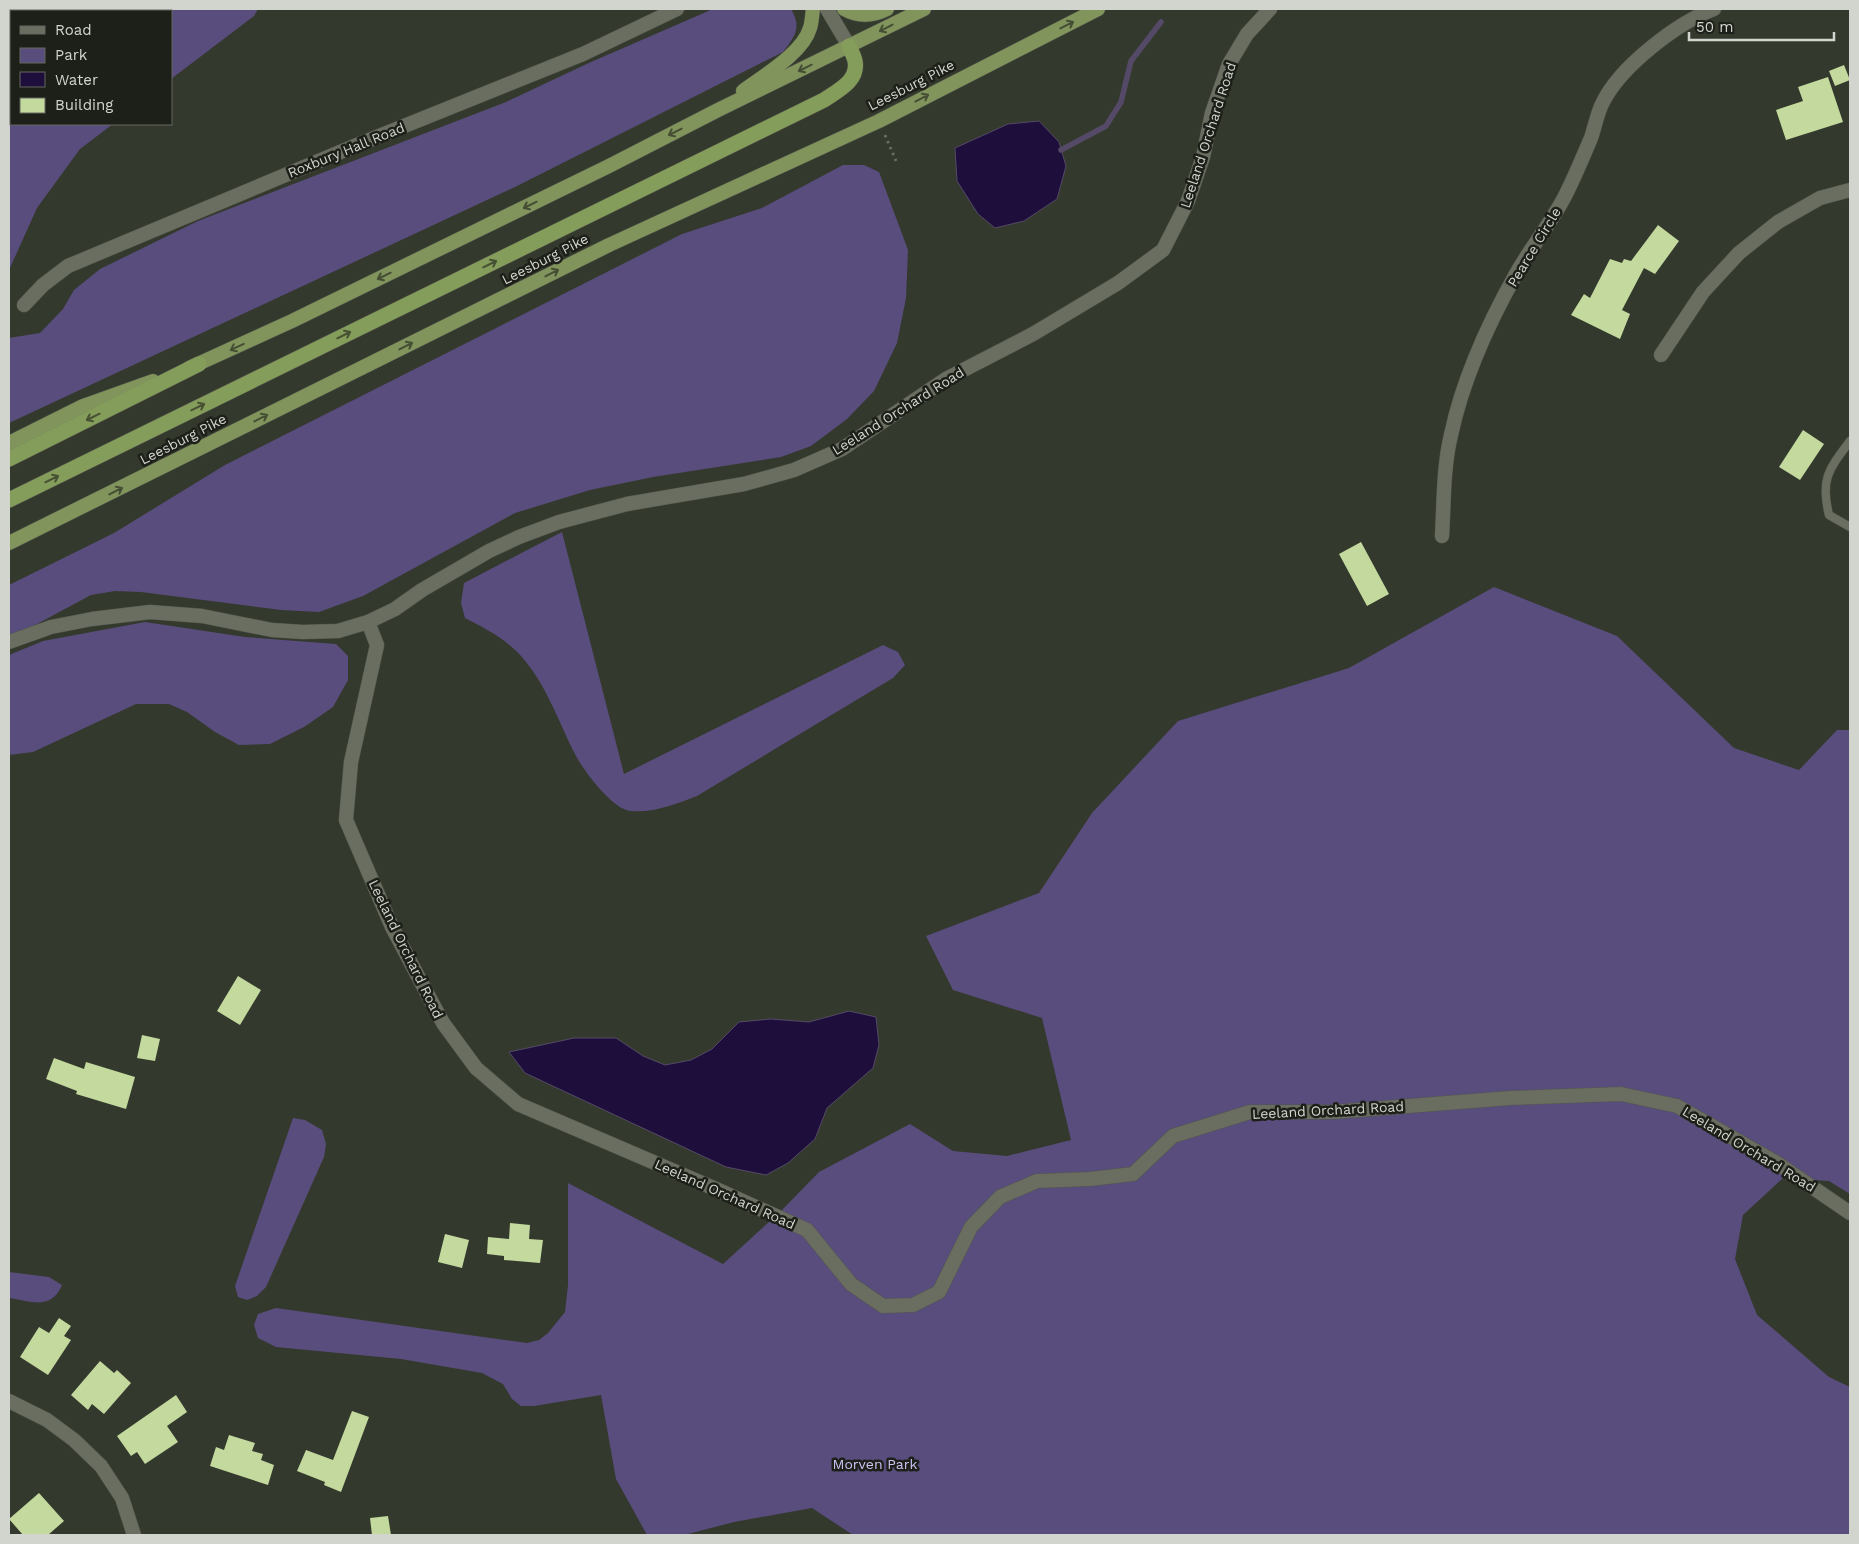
<svg xmlns="http://www.w3.org/2000/svg" width="1859" height="1544" font-family="'Work Sans',sans-serif">
<rect width="100%" height="100%" fill="#34392d"/>
<g fill="#594d7d">
<polygon points="9,9 258,9 254,16 171,79 171,11 11,11 11,124 113,124 80,149 37,208 9,270"/>
<path d="M713,9H791C802,28 795,36 783,52L515,187L9,423V338L40,333L63,309L74,290L100,269L198,221L506,102L591,62Z"/>
<polygon points="843,165 864,165 879,172 908,250 906,298 897,343 874,391 847,419 811,446 781,457 653,477 590,490 515,513 363,596 319,612 281,610 141,592 115,591 91,595 9,639 9,585 114,533 225,465 682,234 762,208"/>
<path d="M562,532L624,774L883,645L898,652L905,665L893,678L697,796C676,804 654,813 631,811C613,810 584,771 576,756C560,725 548,689 526,662C511,642 487,629 465,618L461,603L464,583Z"/>
<polygon points="1494,587 1617,636 1734,748 1799,770 1837,730 1850,730 1850,1194 1829,1181 1783,1178 1743,1215 1735,1259 1757,1315 1829,1377 1850,1387 1850,1535 853,1535 812,1508 734,1522 684,1535 647,1535 616,1479 601,1395 534,1406 521,1406 512,1399 503,1384 482,1373 401,1359 276,1347 258,1338 254,1325 258,1314 276,1308 527,1343 539,1340 548,1333 565,1312 568,1285 568,1183 723,1264 782,1210 819,1172 910,1124 953,1151 1007,1156 1071,1140 1042,1018 953,990 926,936 1039,893 1092,813 1178,721 1349,668"/>
<polygon points="145,622 245,637 336,644 348,656 348,680 333,707 304,727 270,744 239,745 215,732 187,712 169,704 136,704 33,752 9,755 9,655 43,641"/>
<polygon points="293,1118 305,1120 322,1130 326,1144 324,1157 266,1287 257,1296 247,1300 238,1297 235,1286"/>
<path d="M9,1272L49,1277L62,1285C51,1311 31,1301 9,1298Z"/>
</g>
<g fill="#1e0e3b" stroke="#544a67">
<polygon points="1039,121 1059,142 1066,166 1057,199 1024,221 995,228 978,214 957,181 955,148 1008,124"/>
<polygon points="849,1011 876,1017 879,1045 873,1068 827,1108 815,1139 788,1163 766,1175 726,1167 525,1073 509,1052 574,1038 616,1038 643,1056 665,1065 691,1060 712,1049 739,1022 771,1019 809,1022"/>
</g>
<g fill="none" stroke-linecap="round" stroke-linejoin="round">
<g stroke="#544a67" stroke-width="5.5">
<polyline points="97,11 100,9"/>
<polyline points="9,114 11,111"/>
<polyline points="1061,150 1106,126 1121,102 1131,61 1161,22"/>
</g>
</g>
<g fill="#c3d99e">
<polygon points="1844,65 1850,80 1835,86 1829,71"/>
<polygon points="1828,77 1843,122 1786,140 1776,110 1803,101 1798,87"/>
<polygon points="1658,225 1679,241 1655,274 1644,268 1622,310 1630,314 1620,339 1571,315 1584,294 1590,298 1610,259 1622,263 1624,259 1631,261"/>
<polygon points="1803,430 1824,444 1800,480 1779,467"/>
<polygon points="1361,542 1389,594 1367,606 1339,554"/>
<polygon points="238,976 261,990 240,1025 217,1011"/>
<polygon points="142,1035 160,1039 155,1061 137,1058"/>
<polygon points="54,1058 84,1069 86,1062 135,1077 126,1109 76,1094 77,1091 46,1079"/>
<polygon points="510,1223 530,1225 529,1239 543,1240 540,1263 504,1260 504,1256 487,1254 488,1237 509,1239"/>
<polygon points="445,1234 469,1240 462,1268 438,1262"/>
<polygon points="59,1318 71,1326 64,1336 71,1340 48,1375 20,1357 39,1327 49,1333"/>
<polygon points="100,1361 114,1373 117,1370 131,1383 104,1414 92,1404 88,1410 71,1395"/>
<polygon points="176,1395 187,1412 167,1426 178,1442 145,1464 137,1452 131,1456 117,1436"/>
<polygon points="352,1411 369,1417 341,1492 324,1485 325,1482 297,1471 306,1450 333,1460"/>
<polygon points="229,1435 255,1443 252,1451 263,1454 261,1460 274,1465 268,1485 210,1466 216,1447 224,1450"/>
<polygon points="39,1493 64,1521 48,1535 23,1535 9,1519"/>
<polygon points="388,1516 391,1535 372,1535 370,1518"/>
</g>
<g fill="none" stroke-linecap="round" stroke-linejoin="round">
<defs>
<path id="service" d="M1850,441C1829,469 1820,479 1829,515L1850,527"/>
<g id="minor">
<polyline points="827,9 849,46"/>
<polyline points="24,305 43,285 68,266 357,145 583,54 677,9"/>
<polyline points="1661,355 1703,292 1739,253 1778,222 1820,198 1850,190"/>
<path d="M1442,536C1444,503 1443,468 1451,435C1463,378 1488,324 1516,274C1531,247 1552,222 1566,194C1575,176 1583,157 1591,138C1595,127 1597,113 1603,102C1621,66 1677,23 1714,9"/>
<polyline points="368,622 377,645 351,762 346,820 392,927 421,982 443,1023 476,1068 518,1104 718,1190 807,1230 851,1284 883,1306 913,1305 939,1292 971,1227 1000,1197 1037,1181 1090,1179 1133,1174 1173,1136 1250,1112 1333,1112 1510,1098 1621,1094 1677,1106 1777,1163 1850,1213"/>
<polyline points="9,642 51,627 92,619 150,612 202,616 272,630 303,632 338,631 368,622 395,609 422,590 489,551 519,537 559,522 627,504 744,484 794,470 842,449 946,379 1033,334 1118,283 1163,250 1188,201 1203,157 1212,113 1229,64 1247,34 1270,9"/>
<polyline points="9,1401 47,1420 74,1440 101,1466 122,1498 134,1535"/>
</g>
<g id="trunk">
<path d="M844,9C858,17 873,16 887,9"/>
<path d="M743,91C763,76 803,53 810,28C812,22 812,15 813,9"/>
<polyline points="189,368 292,321 609,166 718,110 924,9"/>
<polyline points="9,443 83,406 153,381"/>
<polyline points="9,543 609,245 879,121 1098,9"/>
</g>
<g id="motorway">
<polyline points="9,459 199,364"/>
<path d="M9,500L824,100C837,91 859,81 855,61C854,56 851,51 849,46"/>
</g>
</defs>
<use href="#service" stroke="#53564c" stroke-width="9"/>
<use href="#minor" stroke="#53564c" stroke-width="15"/>
<use href="#trunk" stroke="#53564c" stroke-width="15"/>
<use href="#motorway" stroke="#53564c" stroke-width="16"/>
<polyline stroke="#676b61" stroke-width="3" stroke-dasharray="2.5 4" stroke-linecap="butt" points="885,135 896,161"/>
<use href="#service" stroke="#696e61" stroke-width="8"/>
<use href="#minor" stroke="#696e61" stroke-width="14"/>
<use href="#trunk" stroke="#80945c" stroke-width="14"/>
<use href="#motorway" stroke="#859d5a" stroke-width="15"/>
</g>
<defs><path id="oneway-shaft" d="M-6 0H5M1.5-3L5.5 0L1.5 3" fill="none" stroke-width="1.6" stroke-linecap="round" stroke-linejoin="round" transform="scale(1.25)"/></defs>
<g stroke="#454e34">
<use href="#oneway-shaft" transform="translate(1067 25) rotate(-27)"/>
<use href="#oneway-shaft" transform="translate(886 28) rotate(153)"/>
<use href="#oneway-shaft" transform="translate(805 68) rotate(154)"/>
<use href="#oneway-shaft" transform="translate(922 98) rotate(-28)"/>
<use href="#oneway-shaft" transform="translate(675 132) rotate(153)"/>
<use href="#oneway-shaft" transform="translate(530 205) rotate(154)"/>
<use href="#oneway-shaft" transform="translate(552 273) rotate(-27)"/>
<use href="#oneway-shaft" transform="translate(384 276) rotate(154)"/>
<use href="#oneway-shaft" transform="translate(406 346) rotate(-27)"/>
<use href="#oneway-shaft" transform="translate(237 347) rotate(155)"/>
<use href="#oneway-shaft" transform="translate(261 418) rotate(-27)"/>
<use href="#oneway-shaft" transform="translate(116 491) rotate(-27)"/>
</g>
<g stroke="#475133">
<use href="#oneway-shaft" transform="translate(490 264) rotate(-26)"/>
<use href="#oneway-shaft" transform="translate(344 335) rotate(-26)"/>
<use href="#oneway-shaft" transform="translate(198 407) rotate(-26)"/>
<use href="#oneway-shaft" transform="translate(93 417) rotate(154)"/>
<use href="#oneway-shaft" transform="translate(52 479) rotate(-26)"/>
</g>
<g text-anchor="middle" dominant-baseline="central" stroke-width="5" stroke-linejoin="round" paint-order="stroke">
<g font-size="14" fill="#d2d5cd" stroke="#1d1f19">
<text transform="translate(911 85) rotate(-27)">Leesburg Pike</text>
<text transform="translate(1208 135) rotate(-72)">Leeland Orchard Road</text>
<text transform="translate(346 150) rotate(-22)">Roxbury Hall Road</text>
<text transform="translate(1534 247) rotate(-59)">Pearce Circle</text>
<text transform="translate(545 259) rotate(-27)">Leesburg Pike</text>
<text transform="translate(898 411) rotate(-32)">Leeland Orchard Road</text>
<text transform="translate(183 439) rotate(-27)">Leesburg Pike</text>
<text transform="translate(406 949) rotate(64)">Leeland Orchard Road</text>
<text transform="translate(1328 1110) rotate(-3)">Leeland Orchard Road</text>
<text transform="translate(1749 1149) rotate(31)">Leeland Orchard Road</text>
<text transform="translate(725 1194) rotate(24)">Leeland Orchard Road</text>
</g>
<g font-size="14" fill="#cdc2f3" stroke="#1d1f19">
<text x="875" y="1464">Morven Park</text>
</g>
</g>
<rect width="1859" height="1544" fill="none" stroke="#d2d5cd" stroke-width="20"/>
<rect x="10" y="10" width="162" height="115" fill="#1d1f19" stroke="#656861"/>
<rect x="20" y="26" width="25" height="8" fill="#696e61" stroke="#656861"/>
<text x="55" y="35" font-size="15" fill="#d2d5cd">Road</text>
<rect x="20" y="48" width="25" height="15" fill="#594d7d" stroke="#656861"/>
<text x="55" y="60" font-size="15" fill="#d2d5cd">Park</text>
<rect x="20" y="72" width="25" height="15" fill="#1e0e3b" stroke="#656861"/>
<text x="55" y="85" font-size="15" fill="#d2d5cd">Water</text>
<rect x="20" y="98" width="25" height="15" fill="#c3d99e" stroke="#656861"/>
<text x="55" y="110" font-size="15" fill="#d2d5cd">Building</text>
<path d="M1689 32v8h145v-8" fill="none" stroke="#d2d5cd" stroke-width="2.5"/>
<text x="1696" y="32" font-size="15" fill="#d2d5cd" stroke="#1d1f19" stroke-width="4" paint-order="stroke">50 m</text>
</svg>
